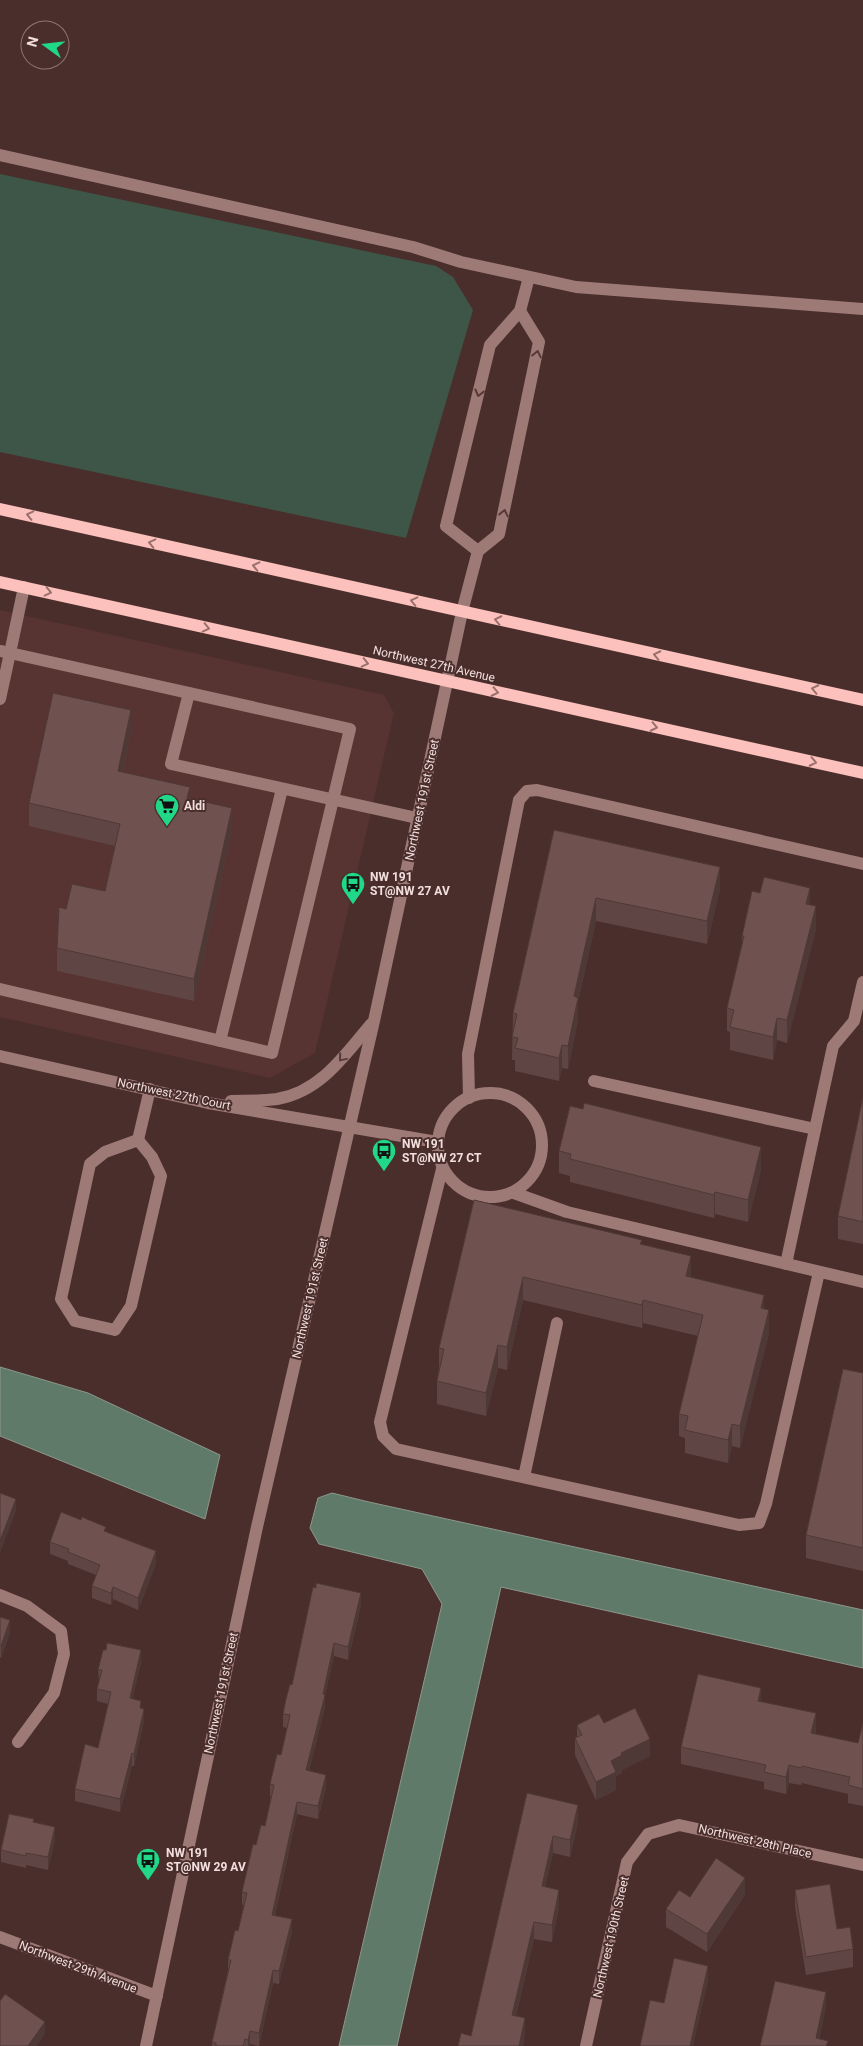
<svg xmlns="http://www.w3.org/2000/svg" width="863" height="2046" font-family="Roboto,sans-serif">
<rect width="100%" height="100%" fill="#4a2e2c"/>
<polygon fill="#573331" points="0,610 384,695 394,713 315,1053 270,1078 0,1017"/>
<polygon fill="#3d5647" points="0,174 436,266 453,277 473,310 406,538 0,452"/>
<g fill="#607a69" stroke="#8c988c">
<polygon points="0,1367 88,1393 220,1455 205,1519 0,1436"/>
<polygon points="332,1493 369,1502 863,1610 863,1668 501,1587 397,2046 339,2046 442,1604 422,1569 319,1544 310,1528 318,1498"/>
</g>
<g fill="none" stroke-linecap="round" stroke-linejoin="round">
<g stroke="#9e7a77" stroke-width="12">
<polyline points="0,155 413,247 461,262 576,287 863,309"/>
<polyline points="478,551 446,526 490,345 520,311 529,277"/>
<polyline points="0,651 10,653 0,699"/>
<polyline points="189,693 171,764 417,818"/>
<polyline points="0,989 272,1053 350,729 10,653 24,587"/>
<polyline points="220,1041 282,789"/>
<polyline points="0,1056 208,1103 437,1142"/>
<polyline points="594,1081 815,1129"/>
<circle cx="490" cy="1145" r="52"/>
<polyline points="469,1098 468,1054 519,800 527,791 537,790 863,864"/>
<path d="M231,1101C246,1101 262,1101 277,1099C320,1092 345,1055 371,1024"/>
<polygon points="138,1140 152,1157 161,1176 131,1306 115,1330 75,1321 61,1299 90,1164 105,1152"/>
<polyline points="138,1140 150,1089"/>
<polyline points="442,1169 380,1422 383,1436 396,1449 739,1525 759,1523 766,1504 819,1272"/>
<polyline points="514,1193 567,1212 863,1282"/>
<polyline points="786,1264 833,1046 854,1021 863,982"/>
<polyline points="524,1477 557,1323"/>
<polyline points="0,1595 27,1606 61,1631 64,1654 54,1693 18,1742"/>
<polyline points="0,1937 157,1996"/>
<polyline points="146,2046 257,1527 374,1021 462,612 478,551 499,534 539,342 520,311"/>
<polyline points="586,2046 627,1862 648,1834 679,1825 863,1865"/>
</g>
<g stroke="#fcc1bc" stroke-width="12">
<polyline points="0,509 863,700"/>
<polyline points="0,582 863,773"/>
</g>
</g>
<g fill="#5f4644">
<polygon points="131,733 123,772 190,799 232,831 194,1001 57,971 57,948 66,909 105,891 115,846 29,826 29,803"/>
<polygon points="554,830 720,889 707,944 596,921 578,1002 578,1020 568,1069 562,1068 559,1081 515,1071 515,1060 512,1060 513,1013"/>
<polygon points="810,905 816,929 787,1043 777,1040 773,1060 730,1050 730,1032 727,1031 727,1008 742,945 742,936"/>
<polygon points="863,1097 863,1244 838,1239 838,1216"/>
<polygon points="559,1151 761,1170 748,1222 715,1214 714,1218 570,1182 570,1176 559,1173"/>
<polygon points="474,1200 642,1244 691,1277 764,1309 769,1333 740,1448 732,1446 728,1463 685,1453 685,1438 679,1436 679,1414 698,1336 643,1323 642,1328 523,1300 507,1370 498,1368 486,1416 437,1404 437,1381 439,1368 439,1348"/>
<polygon points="863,1373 863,1571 806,1558 806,1535"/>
<polygon points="106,1531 156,1564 138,1610 113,1599 111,1605 92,1598 92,1586 96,1575 68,1564 68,1561 50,1554 50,1542"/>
<polygon points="361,1606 348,1660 334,1656 325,1695 325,1707 309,1771 326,1788 318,1819 297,1814 275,1915 292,1932 279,1984 273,1983 259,2046 250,2044 250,2046 212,2046 212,2042 228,1970 228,1960 238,1931 244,1905 242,1905 242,1892 256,1845 265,1826 271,1797 270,1797 270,1784 281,1755 287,1728 283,1727 283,1714 292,1685"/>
<polygon points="0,1617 10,1633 1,1658 0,1657"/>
<polygon points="141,1663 132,1699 141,1708 144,1721 134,1766 132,1766 120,1812 75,1801 75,1789 98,1748 108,1704 97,1701 97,1689 99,1682 98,1670"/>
<polygon points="761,1702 816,1731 815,1734 858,1743 863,1723 863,1806 848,1803 848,1794 802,1783 801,1785 789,1783 786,1794 764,1789 764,1782 681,1764 681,1747"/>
<polygon points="604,1723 650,1756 622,1770 622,1773 616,1776 616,1790 596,1800 575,1755 575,1738 577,1737 577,1725"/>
<polygon points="527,1793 578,1822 570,1857 553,1853 545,1887 559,1907 552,1942 534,1939 516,2016 525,2034 523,2046 458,2046 471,2036"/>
<polygon points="34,1822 55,1839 48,1870 26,1865 26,1868 1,1862 1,1850"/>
<polygon points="795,1890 837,1929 853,1949 853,1967 806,1975 795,1907"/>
<polygon points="745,1895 707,1952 666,1927 666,1909 690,1897"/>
</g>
<g fill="#4e3937">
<polygon points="131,710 131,733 118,794 118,771"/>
<polygon points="190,787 190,809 187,798"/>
<polygon points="232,808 232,831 194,1001 194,979"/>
<polygon points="720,867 720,889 707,944 707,921"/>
<polygon points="810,888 810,911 806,904"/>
<polygon points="596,898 596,921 578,1002 578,1020 568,1069 568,1046 574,996"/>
<polygon points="816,906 816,929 787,1043 787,1020"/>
<polygon points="777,1018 777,1040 773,1060 773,1037"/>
<polygon points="562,1045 562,1068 559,1081 559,1058"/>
<polygon points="761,1147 761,1170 748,1222 748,1200"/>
<polygon points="715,1192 715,1214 714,1218 714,1195"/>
<polygon points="691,1256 691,1279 686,1276"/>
<polygon points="523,1277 523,1300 507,1370 507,1347"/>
<polygon points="764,1295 764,1317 761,1308"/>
<polygon points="643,1300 643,1323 642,1328 642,1305"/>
<polygon points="769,1310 769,1333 740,1448 740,1426"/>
<polygon points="498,1345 498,1368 486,1416 486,1393"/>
<polygon points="732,1424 732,1446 728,1463 728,1440"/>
<polygon points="16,1499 16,1511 0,1553 0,1541"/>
<polygon points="156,1551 156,1564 138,1610 138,1598"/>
<polygon points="113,1587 113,1599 111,1605 111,1593"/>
<polygon points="361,1593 361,1606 348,1660 348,1647"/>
<polygon points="10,1620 10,1633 1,1658 1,1646"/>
<polygon points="334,1643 334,1656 325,1696 325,1695 325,1707 306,1783 306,1770"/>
<polygon points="141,1650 141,1663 130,1710 130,1698"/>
<polygon points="761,1688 761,1705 758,1701"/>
<polygon points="144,1709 144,1721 134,1766 134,1754"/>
<polygon points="816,1713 816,1731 811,1750 811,1733"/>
<polygon points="650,1739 650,1756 622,1770 622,1773 616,1776 616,1790 596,1800 596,1782 611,1761 621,1753"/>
<polygon points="132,1753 132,1766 120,1812 120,1799"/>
<polygon points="789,1765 789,1783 786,1794 786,1777"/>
<polygon points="326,1775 326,1788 318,1819 318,1806"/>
<polygon points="297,1802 297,1814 272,1927 272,1915"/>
<polygon points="578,1805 578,1822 570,1857 570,1840"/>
<polygon points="55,1827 55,1839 48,1870 48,1857"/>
<polygon points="553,1836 553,1853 542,1903 542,1886"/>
<polygon points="745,1878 745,1895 707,1952 707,1934"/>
<polygon points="559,1890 559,1907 552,1942 552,1925"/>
<polygon points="292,1919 292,1932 279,1984 279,1971"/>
<polygon points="534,1922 534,1939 512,2032 512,2015"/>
<polygon points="708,1966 708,1982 693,2046 690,2046"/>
<polygon points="273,1970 273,1983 259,2046 259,2033"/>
<polygon points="826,1992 826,2008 818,2046 816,2038"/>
<polygon points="525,2018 525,2034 523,2046 519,2046"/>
<polygon points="45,2022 45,2034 37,2046 28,2046"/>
<polygon points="250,2031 250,2046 248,2046 248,2040"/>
</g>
<g fill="#6f514f" stroke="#4e3937">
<polygon points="53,693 131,710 118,771 190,787 187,798 232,808 194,979 57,948 59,907 66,909 72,884 105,891 120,824 29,803"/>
<polygon points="554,830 720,867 707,921 596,898 574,996 578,998 568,1046 562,1045 559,1058 515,1048 518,1038 512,1037 517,1014 513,1013"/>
<polygon points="764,877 810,888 806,904 816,906 787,1020 777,1018 773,1037 730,1027 734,1010 727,1008 744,936 742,936 752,891 760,893"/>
<polygon points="863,1097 863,1222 838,1216"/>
<polygon points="584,1103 761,1147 748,1200 715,1192 714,1195 570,1159 571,1154 559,1151 570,1106 583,1109"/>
<polygon points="474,1200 642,1240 640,1244 691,1256 686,1276 764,1295 761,1308 769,1310 740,1426 732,1424 728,1440 685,1430 688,1416 679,1414 703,1315 643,1300 642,1305 523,1277 507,1347 498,1345 486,1393 437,1381 444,1349 439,1348"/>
<polygon points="843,1369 863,1373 863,1548 806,1535"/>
<polygon points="0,1493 16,1499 0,1541"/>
<polygon points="61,1512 81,1520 82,1517 106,1527 104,1531 156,1551 138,1598 113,1587 111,1593 92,1586 100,1565 68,1552 69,1549 50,1542"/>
<polygon points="316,1583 361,1593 348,1647 334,1643 323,1694 325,1695 306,1770 326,1775 318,1806 297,1802 272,1915 292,1919 279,1971 273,1970 259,2033 250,2031 248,2040 245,2039 243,2046 216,2046 216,2043 212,2042 231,1960 228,1960 235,1930 238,1931 247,1893 242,1892 253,1844 256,1845 261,1825 265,1826 274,1785 270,1784 277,1754 281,1755 290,1715 283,1714 286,1699 290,1684 292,1685 313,1587 316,1588"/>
<polygon points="0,1617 10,1620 1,1646 0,1645"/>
<polygon points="107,1643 141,1650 130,1698 141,1701 140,1708 144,1709 134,1754 132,1753 120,1799 75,1789 85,1744 98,1748 111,1692 97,1689 102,1670 98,1670 103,1650 106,1650"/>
<polygon points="698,1674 761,1688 758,1701 816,1713 811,1733 858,1743 863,1723 863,1789 848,1785 850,1777 802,1766 801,1768 789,1765 786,1777 764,1772 766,1765 681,1747"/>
<polygon points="635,1708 650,1739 621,1753 622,1755 611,1761 616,1772 596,1782 575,1738 582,1735 577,1725 599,1714 604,1723"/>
<polygon points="527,1793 578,1805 570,1840 553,1836 542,1886 559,1890 552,1925 534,1922 512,2015 525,2018 519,2046 458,2046 461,2033 471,2036"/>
<polygon points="9,1814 34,1819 33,1822 55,1827 48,1857 26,1853 26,1856 1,1850"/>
<polygon points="716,1858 745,1878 707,1934 666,1909 679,1890 690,1897"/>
<polygon points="830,1884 837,1929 850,1927 853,1949 806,1957 795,1890"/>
<polygon points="674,1958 708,1966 690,2046 640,2046 650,2000 664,2003"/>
<polygon points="775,1981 826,1992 816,2038 828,2041 826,2046 760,2046"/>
<polygon points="5,1994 45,2022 28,2046 0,2046 0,2001"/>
</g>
<defs><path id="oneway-chevron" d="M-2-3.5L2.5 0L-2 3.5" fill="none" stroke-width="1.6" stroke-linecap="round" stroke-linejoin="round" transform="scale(1.25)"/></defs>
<g stroke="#573937">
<use href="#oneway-chevron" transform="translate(537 354) rotate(-78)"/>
<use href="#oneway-chevron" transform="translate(479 393) rotate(104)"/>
<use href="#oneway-chevron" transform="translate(504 513) rotate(-78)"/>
<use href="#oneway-chevron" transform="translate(342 1058) rotate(130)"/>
</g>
<g stroke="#9a706d">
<use href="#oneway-chevron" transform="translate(30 515) rotate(-167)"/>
<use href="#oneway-chevron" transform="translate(152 543) rotate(-167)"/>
<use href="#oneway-chevron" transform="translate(256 566) rotate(-167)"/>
<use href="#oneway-chevron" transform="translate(48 592) rotate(13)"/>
<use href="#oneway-chevron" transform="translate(414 601) rotate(-167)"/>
<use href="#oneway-chevron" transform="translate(498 620) rotate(-168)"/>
<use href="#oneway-chevron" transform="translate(206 628) rotate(13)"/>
<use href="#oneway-chevron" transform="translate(657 655) rotate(-168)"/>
<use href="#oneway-chevron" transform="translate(365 663) rotate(13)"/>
<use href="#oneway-chevron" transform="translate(815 689) rotate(-168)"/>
<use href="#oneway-chevron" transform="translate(495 692) rotate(12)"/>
<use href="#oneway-chevron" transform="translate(654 727) rotate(12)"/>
<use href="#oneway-chevron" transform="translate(813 762) rotate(12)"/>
</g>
<defs>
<symbol id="supermarket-pin" viewBox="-11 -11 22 30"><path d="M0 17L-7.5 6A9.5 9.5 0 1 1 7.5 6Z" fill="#20d887" stroke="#4a2e2c"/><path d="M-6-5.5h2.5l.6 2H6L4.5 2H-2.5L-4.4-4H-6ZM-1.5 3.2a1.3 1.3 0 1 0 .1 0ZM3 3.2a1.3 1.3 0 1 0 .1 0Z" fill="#111"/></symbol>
<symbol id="bus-pin" viewBox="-11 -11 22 30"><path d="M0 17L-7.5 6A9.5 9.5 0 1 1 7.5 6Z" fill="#20d887" stroke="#4a2e2c"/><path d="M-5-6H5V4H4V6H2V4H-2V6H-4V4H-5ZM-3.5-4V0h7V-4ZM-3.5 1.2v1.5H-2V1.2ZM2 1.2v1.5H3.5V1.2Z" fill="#111"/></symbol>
</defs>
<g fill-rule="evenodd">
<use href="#supermarket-pin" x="153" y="792" width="28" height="38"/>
<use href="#bus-pin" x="339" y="870" width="28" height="38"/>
<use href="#bus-pin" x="370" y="1137" width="28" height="38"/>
<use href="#bus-pin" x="134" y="1846" width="28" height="38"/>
</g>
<g text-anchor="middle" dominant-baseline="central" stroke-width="4" stroke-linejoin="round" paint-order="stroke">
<g font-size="12" fill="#f1dedd" stroke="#4a2e2c">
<text transform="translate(434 664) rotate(13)">Northwest 27th Avenue</text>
<text transform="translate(422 800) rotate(-78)">Northwest 191st Street</text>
<text transform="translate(174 1094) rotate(12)">Northwest 27th Court</text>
<text transform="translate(310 1298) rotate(-77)">Northwest 191st Street</text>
<text transform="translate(221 1693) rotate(-78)">Northwest 191st Street</text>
<text transform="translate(755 1841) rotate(13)">Northwest 28th Place</text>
<text transform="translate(611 1937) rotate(-77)">Northwest 190th Street</text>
<text transform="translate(78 1967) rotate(21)">Northwest 29th Avenue</text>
</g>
<g font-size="12" font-weight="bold" fill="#f1dedd" stroke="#4a2e2c" text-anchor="start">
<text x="184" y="806">Aldi</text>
<text x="370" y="877">NW 191<tspan x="370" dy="14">ST@NW 27 AV</tspan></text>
<text x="402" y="1144">NW 191<tspan x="402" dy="14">ST@NW 27 CT</tspan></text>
<text x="166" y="1853">NW 191<tspan x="166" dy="14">ST@NW 29 AV</tspan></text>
</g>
</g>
<g transform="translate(45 45) rotate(285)"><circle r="24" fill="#4a2e2c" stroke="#8d7473"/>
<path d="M0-4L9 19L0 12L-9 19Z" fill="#20d887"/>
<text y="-8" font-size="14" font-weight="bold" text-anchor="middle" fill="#f1dedd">N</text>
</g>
</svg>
